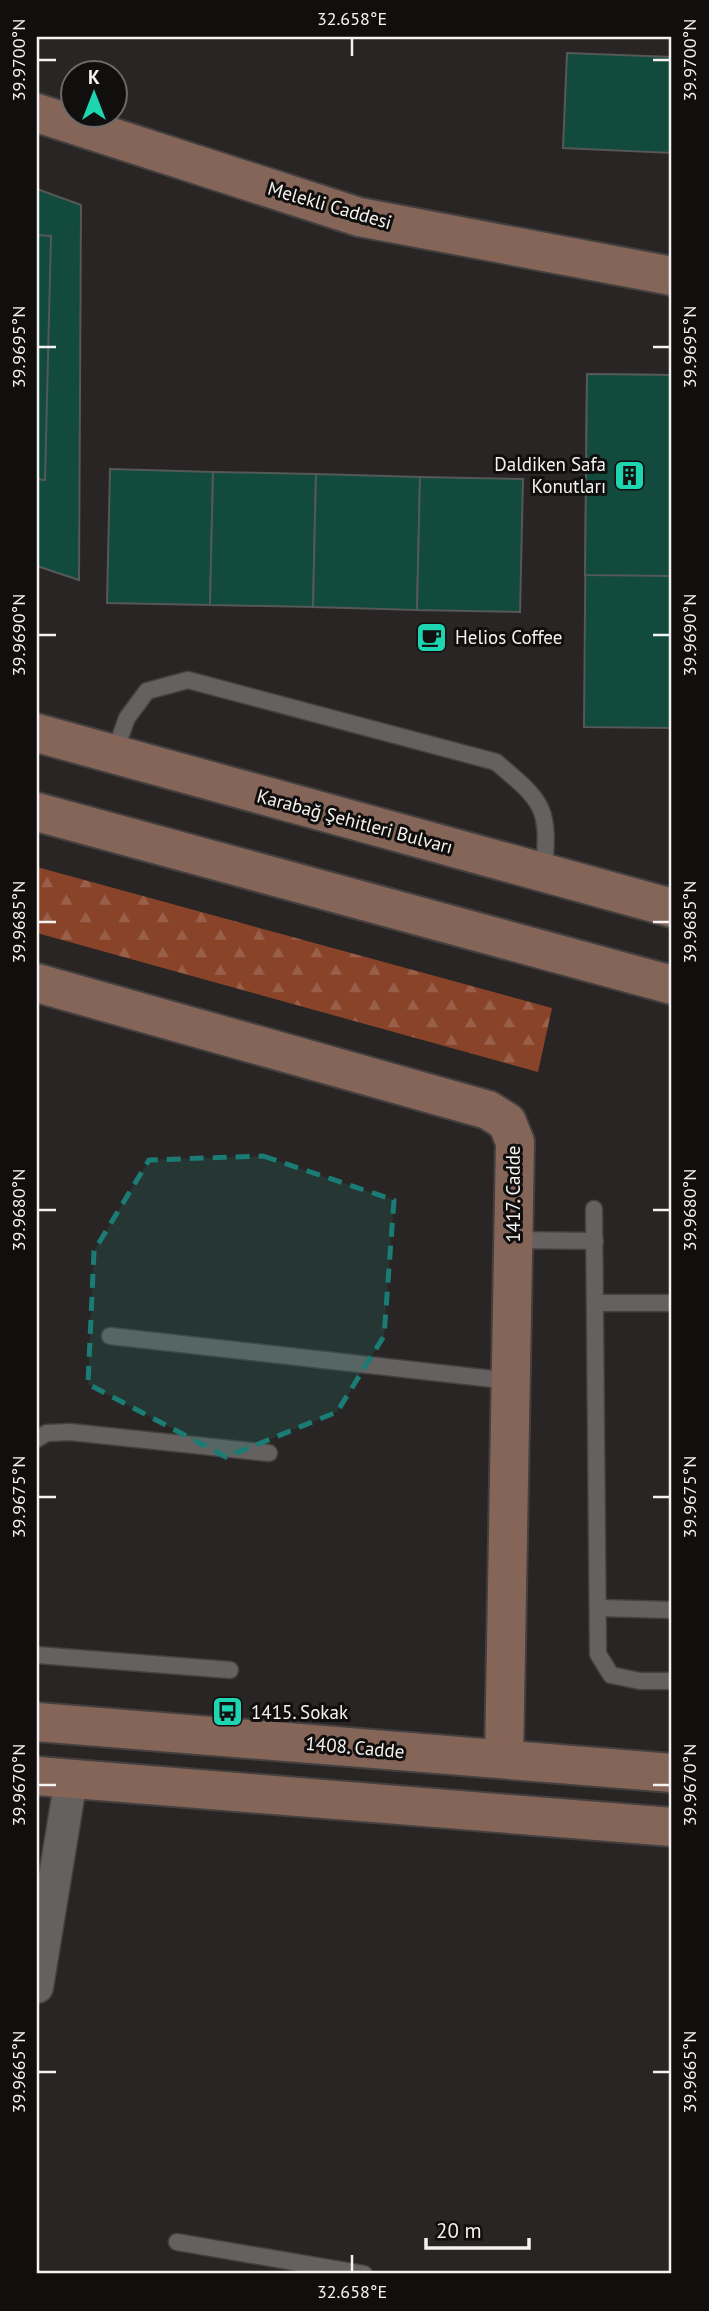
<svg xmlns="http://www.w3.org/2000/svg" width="709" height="2311" font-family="'PT Sans',sans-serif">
<defs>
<pattern id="forest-firs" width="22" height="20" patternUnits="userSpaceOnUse" patternTransform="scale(1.75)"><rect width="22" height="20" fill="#884329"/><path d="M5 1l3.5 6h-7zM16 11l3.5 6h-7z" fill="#995f48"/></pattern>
</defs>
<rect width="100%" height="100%" fill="#292524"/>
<polygon fill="url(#forest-firs)" points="37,867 552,1008 538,1072 37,933"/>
<g fill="#124a3e" stroke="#545857" stroke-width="2">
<polygon points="567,53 672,57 672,153 563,148"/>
<polygon points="37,189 81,205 79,580 37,566"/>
<polygon points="37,235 51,236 45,480 37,479"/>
<polygon points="587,374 672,375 672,728 584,727"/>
<polygon points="587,374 672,375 672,576 585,575"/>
<polygon points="110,469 213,472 210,605 107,603"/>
<polygon points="213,472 316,474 313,607 210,605"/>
<polygon points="316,474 420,477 417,610 313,607"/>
<polygon points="420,477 523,479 520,612 417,610"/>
</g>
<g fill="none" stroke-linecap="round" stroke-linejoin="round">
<defs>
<g id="lane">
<path d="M114,754L127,718L147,691L188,680L496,762C546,804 549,808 544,873"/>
<polyline points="594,1209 598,1654 611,1675 640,1681 672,1681"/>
<polyline points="513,1240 595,1241"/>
<polyline points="596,1303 672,1303"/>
<polyline points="110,1336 511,1381"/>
<polyline points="37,1439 47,1433 70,1432 269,1453"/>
<polyline points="600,1608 672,1610"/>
<polyline points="37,1655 230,1670"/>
<polyline points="177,2242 364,2274"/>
</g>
<polyline id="street" points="37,1987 71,1779"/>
<g id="secondary">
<polyline points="37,113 359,217 672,276"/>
<polyline points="37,733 672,908"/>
<polyline points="37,812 672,985"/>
<polyline points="37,983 488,1110 507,1122 515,1142 504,1759"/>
<polyline points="37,1722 672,1773"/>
<polyline points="37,1776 672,1827"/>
</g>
</defs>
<use href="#lane" stroke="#43403f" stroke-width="19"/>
<use href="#street" stroke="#43403f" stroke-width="35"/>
<use href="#secondary" stroke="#43403f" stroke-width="42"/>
<use href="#lane" stroke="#656160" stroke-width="16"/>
<use href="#street" stroke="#656160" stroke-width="32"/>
<use href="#secondary" stroke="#866559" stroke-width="38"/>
</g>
<path fill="#1a7c75" fill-opacity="0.2" stroke="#1a7c75" stroke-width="5" stroke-dasharray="14 9" stroke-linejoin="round" d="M263,1156L394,1200L384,1336L337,1412L226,1457L88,1384L94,1251L149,1160Z"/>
<path fill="none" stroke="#f5f3f2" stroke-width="2.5" d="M352,38V56M38,60H56M653,60H670M38,347H56M653,347H670M38,635H56M653,635H670M38,922H56M653,922H670M38,1210H56M653,1210H670M38,1497H56M653,1497H670M38,1785H56M653,1785H670M38,2072H56M653,2072H670M352,2255V2272"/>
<defs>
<symbol id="building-square" viewBox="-11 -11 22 22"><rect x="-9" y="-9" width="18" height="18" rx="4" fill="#1dd5b1" stroke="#100f0e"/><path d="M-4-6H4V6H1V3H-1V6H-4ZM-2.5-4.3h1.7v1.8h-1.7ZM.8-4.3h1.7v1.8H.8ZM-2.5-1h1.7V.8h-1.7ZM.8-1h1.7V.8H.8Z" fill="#111"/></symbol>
<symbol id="cafe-square" viewBox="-11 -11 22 22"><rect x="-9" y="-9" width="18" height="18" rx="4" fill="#1dd5b1" stroke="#100f0e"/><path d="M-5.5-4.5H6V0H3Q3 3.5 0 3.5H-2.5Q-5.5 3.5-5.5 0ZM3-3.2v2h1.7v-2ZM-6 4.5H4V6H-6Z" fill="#111"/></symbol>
<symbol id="bus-square" viewBox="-11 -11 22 22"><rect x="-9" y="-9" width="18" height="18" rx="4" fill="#1dd5b1" stroke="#100f0e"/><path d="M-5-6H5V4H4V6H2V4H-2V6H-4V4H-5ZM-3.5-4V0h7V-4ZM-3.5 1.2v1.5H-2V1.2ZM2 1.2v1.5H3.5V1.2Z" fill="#111"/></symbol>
</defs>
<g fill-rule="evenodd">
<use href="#building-square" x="612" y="458" width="35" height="35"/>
<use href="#cafe-square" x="414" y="620" width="35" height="35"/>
<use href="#bus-square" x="210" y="1694" width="35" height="35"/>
</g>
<g text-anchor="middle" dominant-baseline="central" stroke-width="6" stroke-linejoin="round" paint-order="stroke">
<g font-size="19" fill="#f5f3f2" stroke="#100f0e">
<text transform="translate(330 205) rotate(16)">Melekli Caddesi</text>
<text transform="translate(355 821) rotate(15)">Karabağ Şehitleri Bulvarı</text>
<text transform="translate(513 1194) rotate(-90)">1417. Cadde</text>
<text transform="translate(355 1747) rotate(5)">1408. Cadde</text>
</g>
<g font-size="19" fill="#f5f3f2" stroke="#100f0e" text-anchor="start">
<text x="606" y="464" text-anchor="end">Daldiken Safa<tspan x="606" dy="22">Konutları</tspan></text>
<text x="455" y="637">Helios Coffee</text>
<text x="251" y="1712">1415. Sokak</text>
</g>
</g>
<rect width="709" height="2311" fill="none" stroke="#100f0e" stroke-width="77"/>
<g transform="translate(94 94)"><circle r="33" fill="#100f0e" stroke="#6c6a69" stroke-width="2"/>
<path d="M0-5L12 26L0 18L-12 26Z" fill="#1dd5b1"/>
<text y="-10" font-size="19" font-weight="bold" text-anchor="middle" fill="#f5f3f2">K</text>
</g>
<path d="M426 2238v10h103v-10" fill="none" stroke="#f5f3f2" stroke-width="3.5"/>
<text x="436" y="2238" font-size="21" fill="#f5f3f2" stroke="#100f0e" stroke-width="5" paint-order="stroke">20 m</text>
<rect x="38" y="38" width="632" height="2234" fill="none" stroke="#f5f3f2" stroke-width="2.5"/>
<g font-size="18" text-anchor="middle" fill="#f5f3f2">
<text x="352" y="25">32.658°E</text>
<text transform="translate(19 60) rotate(-90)" y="6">39.9700°N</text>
<text transform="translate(690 60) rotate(-90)" y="6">39.9700°N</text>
<text transform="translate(19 347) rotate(-90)" y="6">39.9695°N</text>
<text transform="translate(690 347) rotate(-90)" y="6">39.9695°N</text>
<text transform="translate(19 635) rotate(-90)" y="6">39.9690°N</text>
<text transform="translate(690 635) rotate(-90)" y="6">39.9690°N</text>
<text transform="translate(19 922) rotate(-90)" y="6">39.9685°N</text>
<text transform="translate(690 922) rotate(-90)" y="6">39.9685°N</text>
<text transform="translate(19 1210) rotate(-90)" y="6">39.9680°N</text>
<text transform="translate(690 1210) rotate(-90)" y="6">39.9680°N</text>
<text transform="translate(19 1497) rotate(-90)" y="6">39.9675°N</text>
<text transform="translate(690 1497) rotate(-90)" y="6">39.9675°N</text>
<text transform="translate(19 1785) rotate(-90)" y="6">39.9670°N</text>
<text transform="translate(690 1785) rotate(-90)" y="6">39.9670°N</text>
<text transform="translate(19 2072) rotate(-90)" y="6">39.9665°N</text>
<text transform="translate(690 2072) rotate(-90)" y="6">39.9665°N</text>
<text x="352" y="2298">32.658°E</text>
</g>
</svg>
